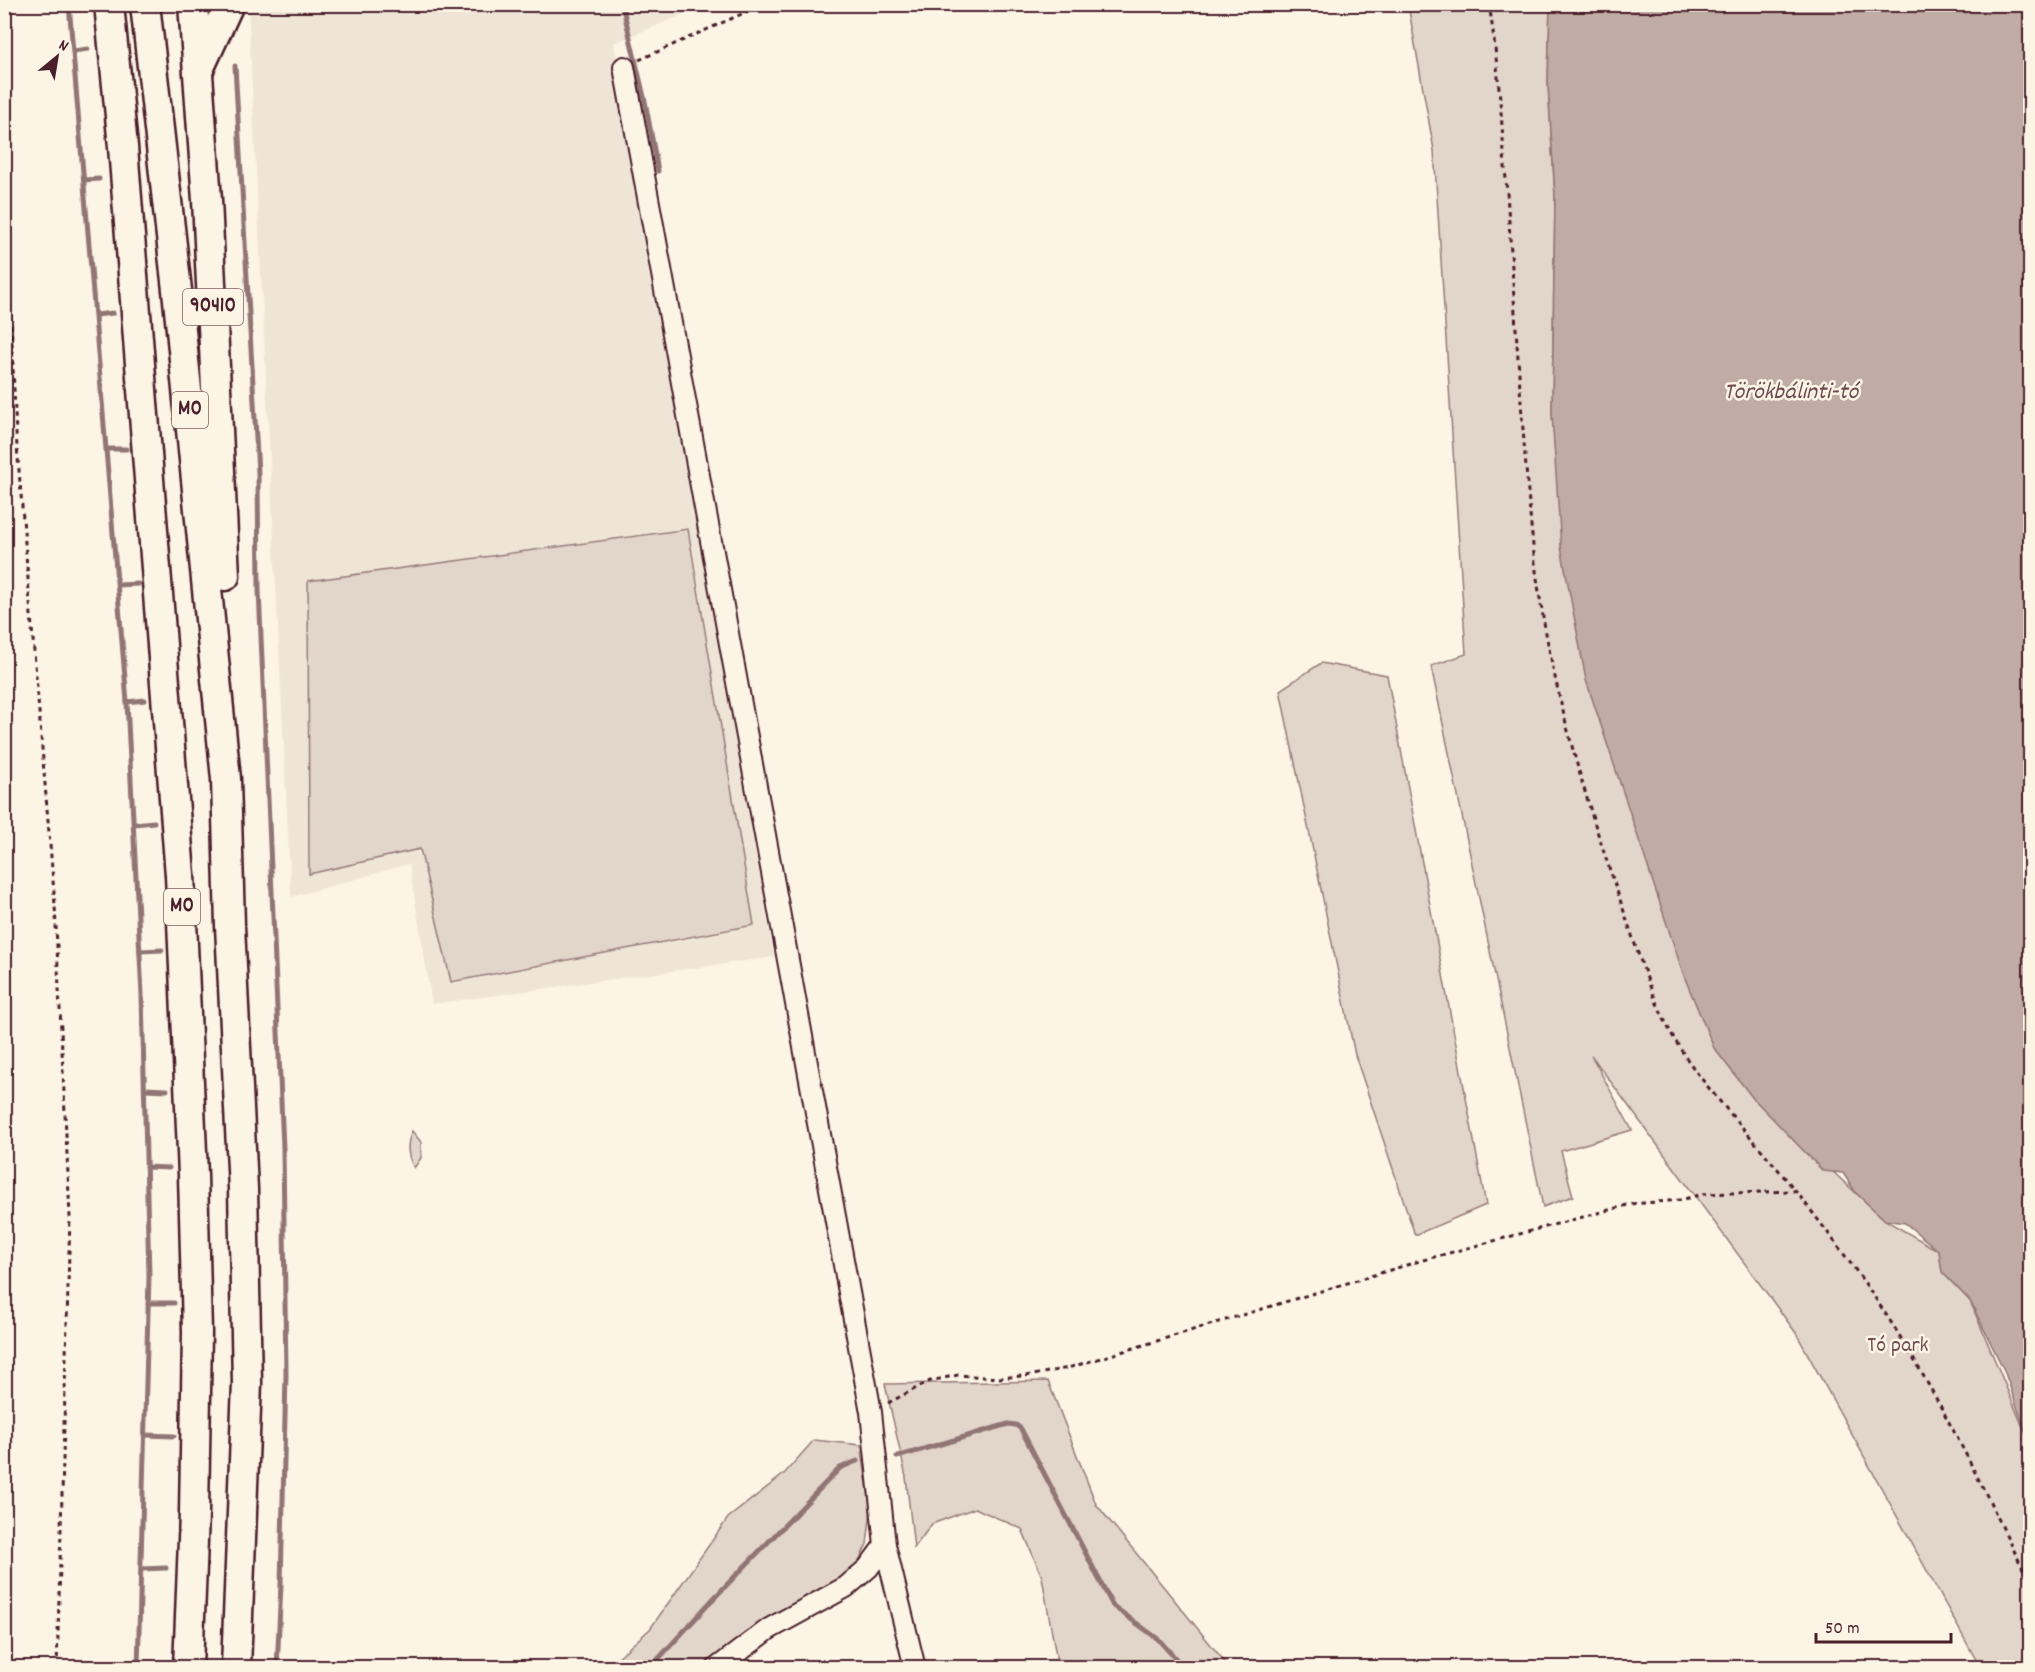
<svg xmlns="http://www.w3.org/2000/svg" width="2035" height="1672" font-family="Dekko,sans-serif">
<rect width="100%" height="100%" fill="#fcf5e5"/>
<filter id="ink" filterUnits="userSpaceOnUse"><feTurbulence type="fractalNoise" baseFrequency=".0167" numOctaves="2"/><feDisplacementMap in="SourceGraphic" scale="12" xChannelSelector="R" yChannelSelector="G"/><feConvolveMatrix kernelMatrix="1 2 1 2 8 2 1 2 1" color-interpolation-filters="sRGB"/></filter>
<g filter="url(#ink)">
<polygon fill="#eee5d7" points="248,5 707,5 614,43 774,957 432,1004 409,864 291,897"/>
<g fill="#e2d5ca" stroke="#967a7a" stroke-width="1.5">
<polygon points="1408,5 1550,5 1548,84 1555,196 1552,415 1752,1097 1885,1220 1939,1251 1942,1272 1970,1301 2030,1444 2030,1667 1980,1667 1796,1333 1591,1055 1632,1130 1561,1151 1573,1196 1543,1207 1431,666 1466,654 1434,150"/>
<polygon points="688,529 754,925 451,982 420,849 309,874 308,581"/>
<polygon points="1321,663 1387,675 1486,1205 1415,1235 1355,1055 1280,690"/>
<path d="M412,1131L421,1142V1158L414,1168C407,1155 406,1145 412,1131Z"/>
<polygon points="1048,1381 1096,1504 1229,1667 1058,1667 1042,1577 1022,1529 975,1508 932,1524 914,1548 906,1477 885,1384"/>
<polygon points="814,1440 861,1445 871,1510 867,1544 852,1575 709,1667 606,1668 650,1629 728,1518 784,1474"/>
</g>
<polygon fill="#c0aca5" stroke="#917474" stroke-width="1.5" points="1550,5 2030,5 2030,1444 2004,1370 1970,1301 1942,1272 1939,1251 1905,1223 1885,1220 1856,1193 1843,1173 1823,1171 1752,1097 1714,1048 1684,976 1586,680 1561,547 1552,415 1555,196 1548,84"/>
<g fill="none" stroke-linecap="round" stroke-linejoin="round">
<g stroke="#917474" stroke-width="5">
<polyline points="69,4 127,702 142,995 149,1276 138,1668"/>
<polyline points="622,4 645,101 658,171"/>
<polyline points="73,51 88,49"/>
<polyline points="235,66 258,473 259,590 283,1148 286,1374 281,1585 277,1668"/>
<polyline points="84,180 99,179"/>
<polyline points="96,315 113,313"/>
<polyline points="107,449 126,449"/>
<polyline points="118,585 138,584"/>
<polyline points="127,702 145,700"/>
<polyline points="134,824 154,822"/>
<polyline points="140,951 162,950"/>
<polyline points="145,1089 167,1090"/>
<polyline points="146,1167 169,1168"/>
<polyline points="148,1303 174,1303"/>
<polyline points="144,1435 174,1436"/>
<polyline points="897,1457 1008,1424 1016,1425 1021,1429 1113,1606 1158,1639 1184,1668"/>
<polyline points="141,1569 166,1568"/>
<polyline points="650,1668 715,1597 840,1468 857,1461"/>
</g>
<defs>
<g id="minor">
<polyline points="624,67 871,1412 885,1545 868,1568 846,1587 769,1629 717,1668"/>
<polyline points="885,1545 915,1668"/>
</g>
<g id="highway">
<polyline points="109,4 123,147 180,875 193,1175 197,1332 194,1514 188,1668"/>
<polyline points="145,4 177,290 226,779 230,926 243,1189 247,1383 236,1668"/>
<polyline points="193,4 207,200 225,576"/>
<polyline points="200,67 229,4"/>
</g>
</defs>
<use href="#minor" stroke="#4a1f2b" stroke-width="24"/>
<use href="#highway" stroke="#4a1f2b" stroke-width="33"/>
<g stroke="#4a1f2b" stroke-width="3" stroke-dasharray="4.5 4.5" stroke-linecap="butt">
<path d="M1489,4C1499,67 1502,130 1507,193C1515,307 1521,421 1532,536C1544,658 1578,778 1618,894C1633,937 1646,982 1666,1023C1687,1067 1722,1103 1753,1140C1789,1181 1822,1224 1854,1268C1925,1365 1977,1476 2030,1583"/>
<polyline points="639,60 764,4"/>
<polyline points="4,226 7,233 16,434 55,905 70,1217 57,1668"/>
<polyline points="888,1403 930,1381 958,1375 999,1378 1033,1375 1068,1368 1423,1260 1631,1204 1681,1200 1702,1194 1795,1191"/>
</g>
<use href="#minor" stroke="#fcf5e5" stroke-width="20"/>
<use href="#highway" stroke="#fcf5e5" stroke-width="28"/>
</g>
</g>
<g text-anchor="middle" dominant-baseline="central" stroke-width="5" stroke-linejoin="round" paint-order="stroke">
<g fill="#fcf5e5" stroke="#7f5f63" stroke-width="1.5">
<rect x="183" y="289" width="60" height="36" rx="4.5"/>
<rect x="172" y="392" width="36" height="36" rx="4.5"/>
<rect x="164" y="889" width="36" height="36" rx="4.5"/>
</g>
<g font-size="21" font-weight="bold" fill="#4a1f2b">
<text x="213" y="307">90410</text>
<text x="190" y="410">M0</text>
<text x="182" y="907">M0</text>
</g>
<g font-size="22" fill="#704c53" stroke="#fcf5e5">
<text x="1898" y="1346">Tó park</text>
</g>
<g font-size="24" font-style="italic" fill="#6d4950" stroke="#fcf5e5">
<text x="1791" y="393">Törökbálinti-tó</text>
</g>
</g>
<rect width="2035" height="1672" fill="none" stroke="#fcf5e5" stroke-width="24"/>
<rect x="12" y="12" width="2011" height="1648" fill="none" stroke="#4a1f2b" stroke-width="2" filter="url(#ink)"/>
<g transform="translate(57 57) rotate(30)" stroke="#fcf5e5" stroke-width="4.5" paint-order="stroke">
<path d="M0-4.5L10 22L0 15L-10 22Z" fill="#4a1f2b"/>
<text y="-9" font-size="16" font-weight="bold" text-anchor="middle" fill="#4a1f2b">N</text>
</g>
<path d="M1816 1633v9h135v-9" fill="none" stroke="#4a1f2b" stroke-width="3"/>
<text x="1825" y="1633" font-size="18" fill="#4a1f2b" stroke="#fcf5e5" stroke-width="4.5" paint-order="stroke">50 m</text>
</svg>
